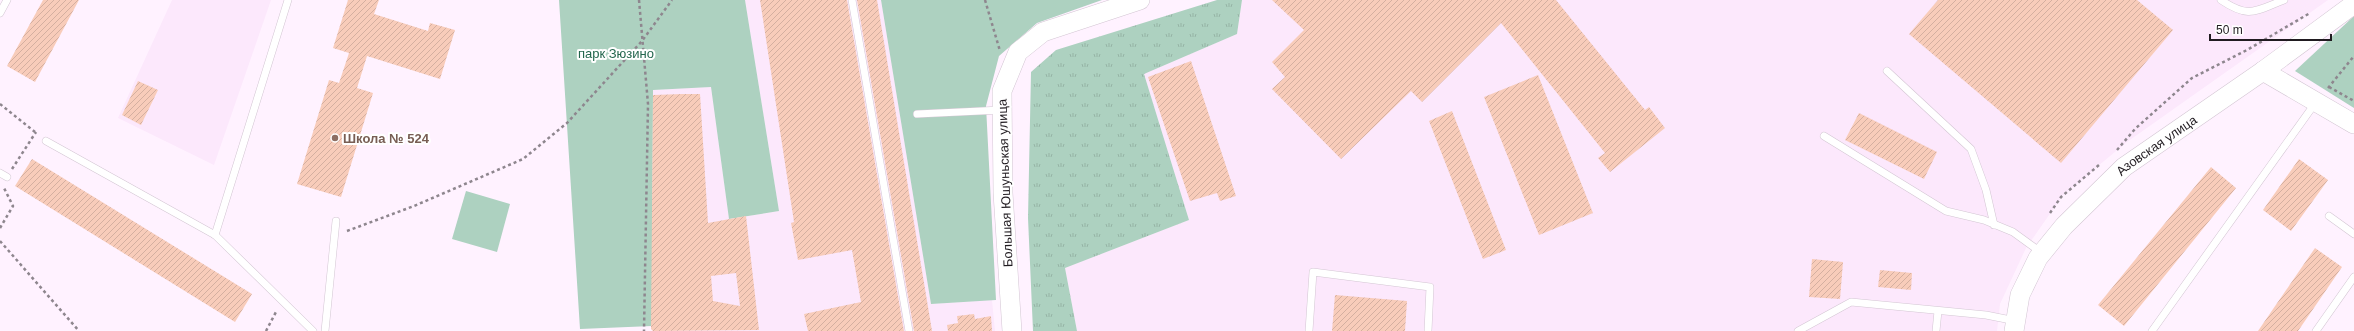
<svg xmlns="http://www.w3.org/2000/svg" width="2354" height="331" font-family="Arial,sans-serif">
<defs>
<pattern id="grass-tufts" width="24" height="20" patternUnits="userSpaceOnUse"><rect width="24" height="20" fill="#add1c0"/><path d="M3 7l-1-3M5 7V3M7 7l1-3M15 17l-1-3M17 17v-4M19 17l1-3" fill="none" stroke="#95b3a5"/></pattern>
<pattern id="building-hatch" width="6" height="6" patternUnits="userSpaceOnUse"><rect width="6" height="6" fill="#f8ccba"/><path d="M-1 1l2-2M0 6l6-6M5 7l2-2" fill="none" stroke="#d4afa0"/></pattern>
</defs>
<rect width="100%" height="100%" fill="#fff2ff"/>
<g fill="#fce8fc">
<polygon points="172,0 271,0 214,165 118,118"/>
<polygon points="745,0 881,0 931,304 992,300 995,331 653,331 653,90 711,87 729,219 779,211"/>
<polygon points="1242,0 2328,0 2127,142 2063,195 2026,248 2000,304 1997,331 1077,331 1065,268 1189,220 1144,74 1237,34"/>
</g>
<polygon fill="url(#grass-tufts)" points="1217,0 1242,0 1237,34 1144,74 1189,220 1065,268 1077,331 1033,331 1028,218 1031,72 1056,50"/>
<g fill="#add1c0">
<polygon points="559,0 745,0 779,211 729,219 711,87 653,90 652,326 580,329"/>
<polygon points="881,0 1102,0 1037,23 999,56 986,106 996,300 931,304"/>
<polygon points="2354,16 2354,108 2295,71"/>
<polygon points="466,191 510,204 497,252 452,239"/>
</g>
<g fill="url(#building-hatch)" fill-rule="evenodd">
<polygon points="43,0 79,0 35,82 7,66"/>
<polygon points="348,0 379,0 374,14 428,31 430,23 455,30 440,79 367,56 357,88 373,93 341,197 297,184 329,80 339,83 349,53 333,48"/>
<polygon points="760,0 847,0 904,331 808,331 804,314 861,302 852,250 798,260 791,223 794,222"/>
<polygon points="857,0 877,0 932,331 914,331"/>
<polygon points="1272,0 1556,0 1645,110 1649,107 1665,128 1610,172 1598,158 1605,153 1501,23 1422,102 1411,91 1341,159 1272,89 1285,77 1272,62 1304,30"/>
<polygon points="1938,0 2137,0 2173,30 2061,163 1909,34"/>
<polygon points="1191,61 1236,196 1220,201 1217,193 1190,201 1148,77"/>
<polygon points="1538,75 1593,213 1539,235 1484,97"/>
<polygon points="138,81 158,90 141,125 122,115"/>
<path d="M683,94H700L708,223L746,216L759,330L653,331L651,329L653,95ZM736,273L740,306L713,301L711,276Z"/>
<polygon points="1452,111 1506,250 1483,259 1429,121"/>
<polygon points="1859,113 1937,152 1924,179 1845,140"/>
<polygon points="32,159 252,294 235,322 15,186"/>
<polygon points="2299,159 2328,180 2291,231 2263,210"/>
<polygon points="2211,167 2236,188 2124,326 2098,305"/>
<polygon points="2315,248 2342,267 2298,331 2258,331"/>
<polygon points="1812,259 1843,262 1840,299 1809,297"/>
<polygon points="1880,270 1912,273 1911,290 1878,287"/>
<polygon points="1335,295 1407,301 1405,331 1332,331"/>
<polygon points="974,314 975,319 991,316 992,331 948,331 947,325 958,323 957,316"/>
</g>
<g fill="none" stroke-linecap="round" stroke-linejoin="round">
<defs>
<g id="lane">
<polyline points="852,0 909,331"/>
<path d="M2221,0C2249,19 2255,11 2284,0"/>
<polyline points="0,13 7,0"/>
<polyline points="1887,71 1971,149 1986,190 1994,225"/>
<polyline points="917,114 1002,110"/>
<polyline points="1824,136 1946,211 1984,220 2013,232 2042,253"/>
<polyline points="46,141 215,235 313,331"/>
<polyline points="0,173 7,177"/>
<polyline points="2329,216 2354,234"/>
<polyline points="215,235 288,0"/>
<polyline points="325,331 336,221"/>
<polyline points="1309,331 1313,272 1430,287 1428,331"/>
<polyline points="1798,331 1851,302 1986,315 2016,321"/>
<polyline points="1936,331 1938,311"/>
<polyline points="2152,331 2316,102"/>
<polyline points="2316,331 2354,277"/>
</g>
<g id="secondary">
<polyline points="2263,71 2354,124"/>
<polyline points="1012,331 1003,193 1002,91 1018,52 1043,32 1140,0"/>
<path id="s1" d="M2014,331L2020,295L2038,258L2064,226L2124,167L2263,71L2354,4"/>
</g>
</defs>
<use href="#lane" stroke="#d3c6d3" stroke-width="8"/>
<use href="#secondary" stroke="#d3c6d3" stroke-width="20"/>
<g stroke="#8e868e" stroke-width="2.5" stroke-dasharray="3 3" stroke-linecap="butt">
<polyline points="639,0 648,104 644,331"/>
<polyline points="985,0 1000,51"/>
<polyline points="2329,87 2354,101"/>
<polyline points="2328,88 2354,56"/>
<polyline points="0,104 35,132"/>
<polyline points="2117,150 2135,129 2192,78 2247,50 2310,13"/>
<polyline points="12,169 36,132"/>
<polyline points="2050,213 2061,197 2099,165"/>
<polyline points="0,228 13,206 4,188"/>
<polyline points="347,231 414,206 523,159 567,123 642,41 672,0"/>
<polyline points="0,241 79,331"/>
<polyline points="266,331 277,310"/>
</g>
<use href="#lane" stroke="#fff" stroke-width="7"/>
<use href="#secondary" stroke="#fff" stroke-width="19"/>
</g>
<circle fill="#8d6e63" stroke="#fff" stroke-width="1.5" cx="335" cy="138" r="4"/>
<g text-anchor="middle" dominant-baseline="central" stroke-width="4" stroke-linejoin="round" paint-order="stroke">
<g font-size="13" fill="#23664d" stroke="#fff">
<text x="616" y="53">парк Зюзино</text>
</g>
<g font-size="13" font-weight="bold" fill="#785e54" stroke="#fff" text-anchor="start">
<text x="343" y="138">Школа № 524</text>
</g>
<g font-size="13" fill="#201b20" stroke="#fff">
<text stroke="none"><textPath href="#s1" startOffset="242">Азовская улица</textPath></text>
<text transform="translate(1005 183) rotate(-92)">Большая Юшуньская улица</text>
</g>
</g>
<path d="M2210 34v6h121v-6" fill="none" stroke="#201b20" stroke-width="2"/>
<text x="2216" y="34" font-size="12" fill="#201b20" stroke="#ffffff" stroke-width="3" paint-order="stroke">50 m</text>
</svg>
